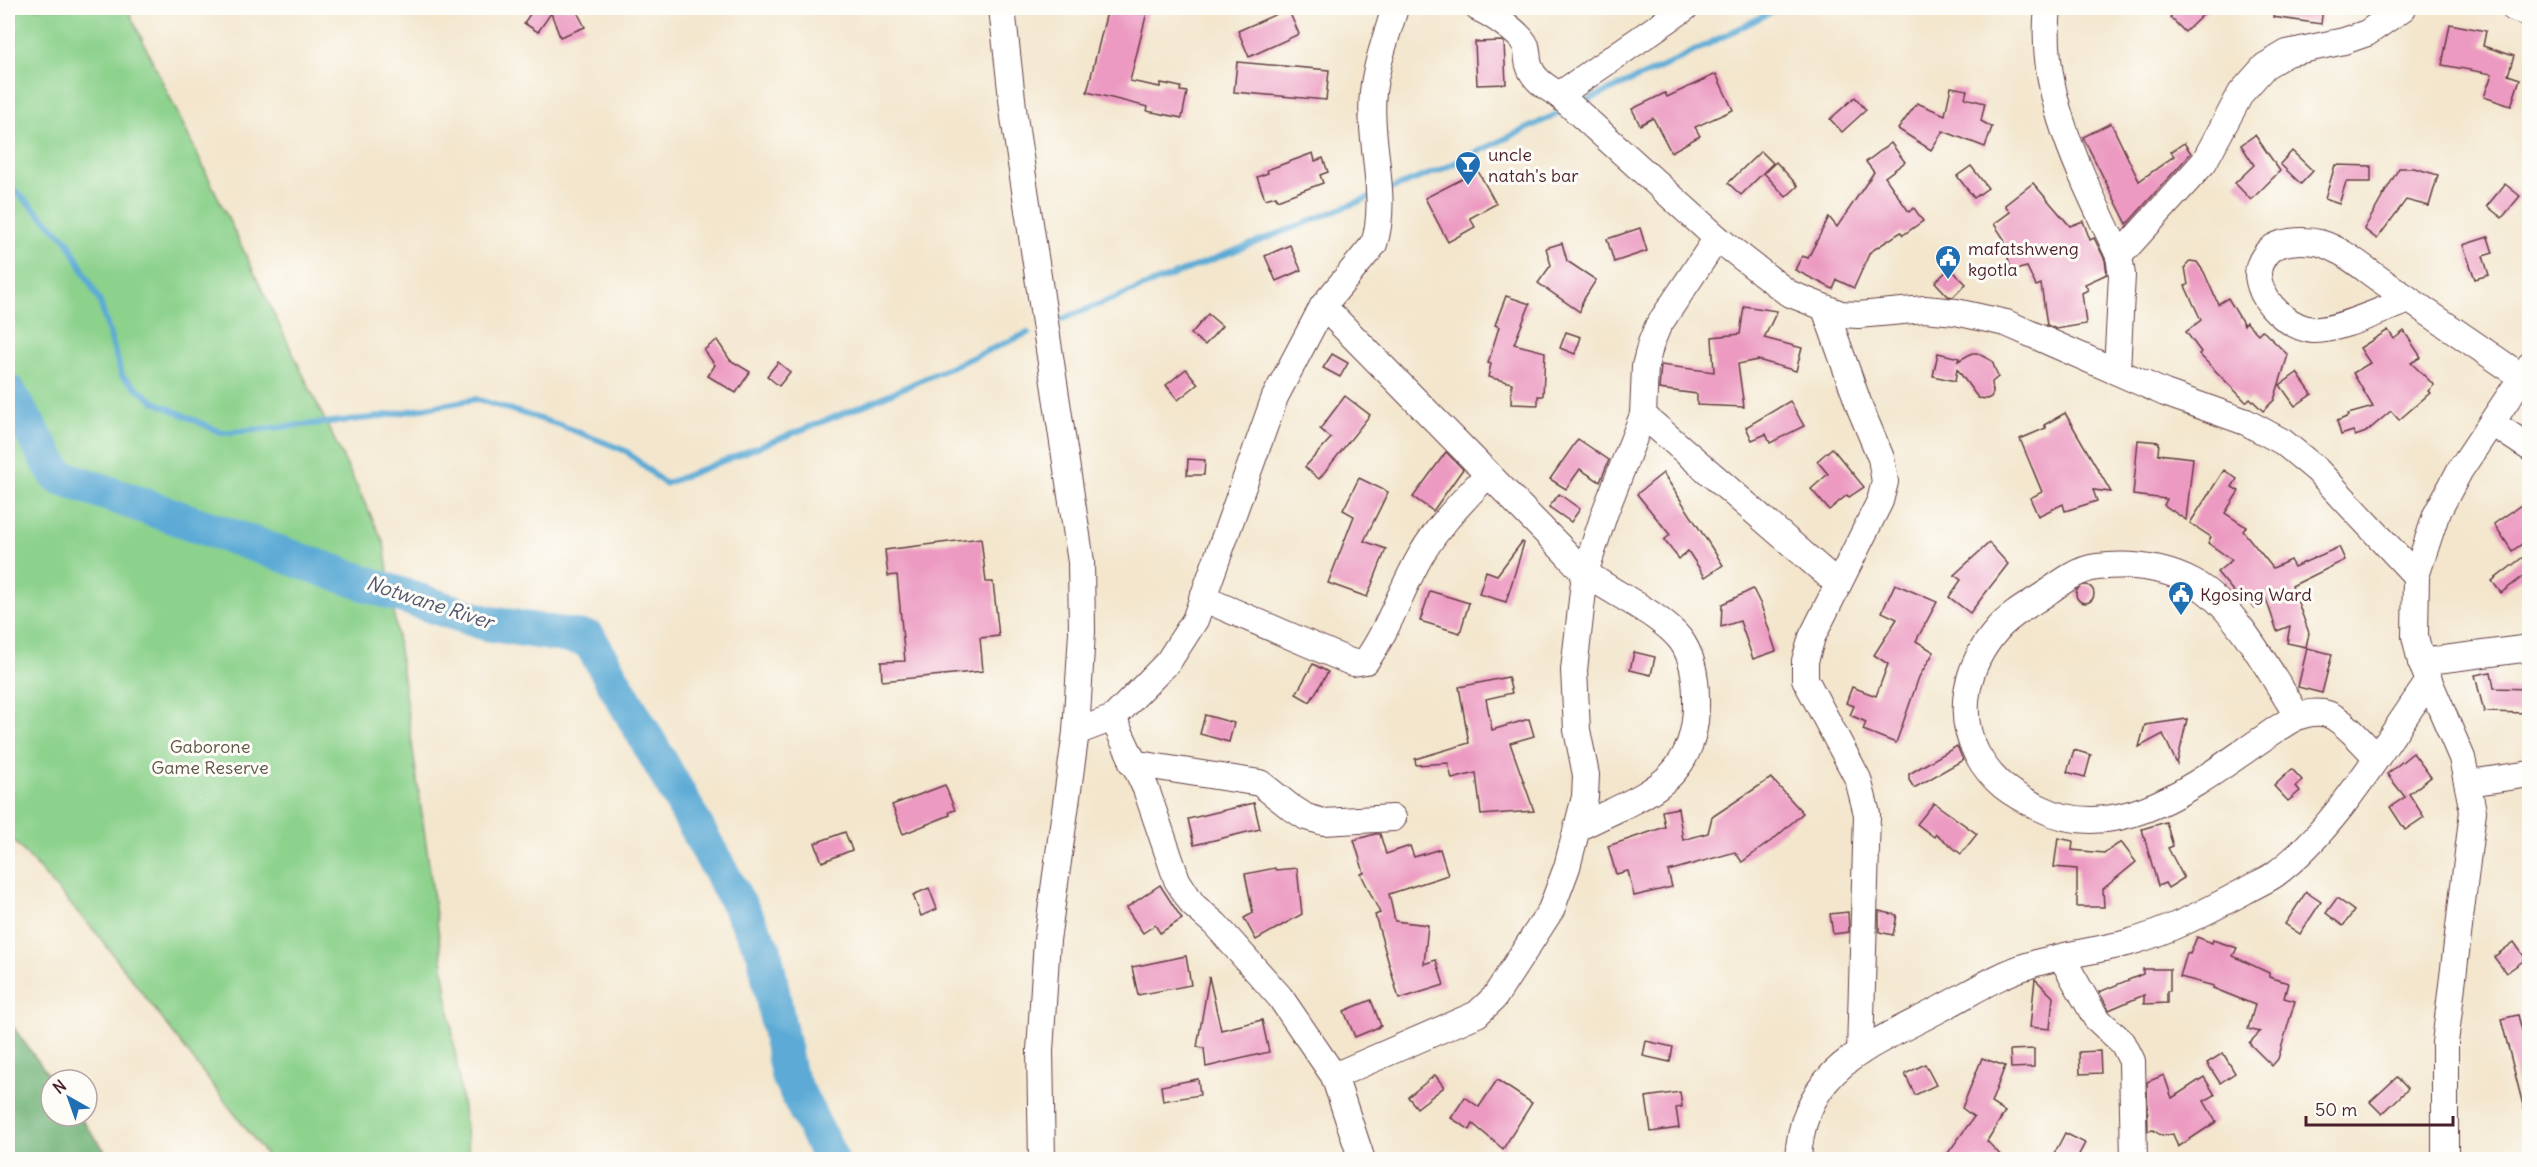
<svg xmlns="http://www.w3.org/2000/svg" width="2537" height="1167" font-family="Delius,sans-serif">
<rect width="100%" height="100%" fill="#fdfcf7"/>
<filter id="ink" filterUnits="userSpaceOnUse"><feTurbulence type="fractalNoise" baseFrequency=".0167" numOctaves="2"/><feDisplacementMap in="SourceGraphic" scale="12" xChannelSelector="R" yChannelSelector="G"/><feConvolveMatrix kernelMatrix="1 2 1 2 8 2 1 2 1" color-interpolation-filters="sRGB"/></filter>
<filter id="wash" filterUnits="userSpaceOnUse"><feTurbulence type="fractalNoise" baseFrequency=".008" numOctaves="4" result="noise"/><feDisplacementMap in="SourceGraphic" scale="24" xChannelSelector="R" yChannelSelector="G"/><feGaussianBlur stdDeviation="1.35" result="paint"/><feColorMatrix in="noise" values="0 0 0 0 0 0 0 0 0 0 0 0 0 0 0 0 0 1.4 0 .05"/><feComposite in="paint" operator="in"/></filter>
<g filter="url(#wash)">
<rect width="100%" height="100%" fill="#f3e6cd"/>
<polygon fill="#8cd18c" stroke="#6b785c" stroke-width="1.5" points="8,8 127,8 384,543 470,1159 269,1159 98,935 8,834"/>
<polygon fill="#71b378" stroke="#5e6952" stroke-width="1.5" points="8,1020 52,1080 51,1116 79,1116 111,1159 8,1159"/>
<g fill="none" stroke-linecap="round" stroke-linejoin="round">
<g stroke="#5baad5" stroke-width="6">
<polyline points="1588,100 1669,64 1779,8"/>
<polyline points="8,184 67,240 100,302 122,376 153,401 222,433 371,418 476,399 560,425 626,451 665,484 867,404 1028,333"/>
<polyline points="1385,191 1440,170 1557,114"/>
<polyline points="1062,319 1373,196"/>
</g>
<polyline stroke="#5baad5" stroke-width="36" points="8,392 58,476 379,588 486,623 589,639 672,783 764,951 788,1074 831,1160"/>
</g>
<g id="blocks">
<g fill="#ec9ac1">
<polygon points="534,8 575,8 585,27 560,37 551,13 538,32 524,23"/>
<polygon points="1108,8 1148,8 1130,81 1160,87 1161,83 1181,87 1180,91 1187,92 1182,118 1147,111 1148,107 1087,92"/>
<polygon points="2180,8 2210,8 2185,32 2170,17"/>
<polygon points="2274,8 2323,8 2321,24 2273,17"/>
<polygon points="1288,9 1299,34 1249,57 1238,31"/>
<polygon points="2450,24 2486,31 2483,46 2514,56 2508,75 2520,79 2511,106 2484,97 2492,74 2442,65"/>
<polygon points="1502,41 1504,43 1506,84 1477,85 1475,42"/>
<polygon points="1237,62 1329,70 1326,100 1234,92"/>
<polygon points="1716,74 1733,110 1695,127 1700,136 1671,152 1653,118 1640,125 1632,109 1665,93 1667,97"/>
<polygon points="1951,87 1967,90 1965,98 1985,103 1981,121 1992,127 1985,147 1943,131 1931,150 1898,129 1917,103 1945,115"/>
<polygon points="1855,97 1866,110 1842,132 1830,119"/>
<polygon points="2111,123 2139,181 2174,156 2171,152 2184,143 2191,153 2127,224 2083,137"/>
<polygon points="2255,135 2280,171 2251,200 2235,183 2254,165 2241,145"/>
<polygon points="1891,143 1905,162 1885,177 1909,212 1914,208 1923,221 1903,235 1901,232 1870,252 1854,288 1837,280 1833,289 1795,270 1802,256 1808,258 1829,217 1837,227 1874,172 1866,162"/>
<polygon points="1761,151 1773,163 1741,195 1728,183"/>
<polygon points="2292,151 2313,171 2301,184 2280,164"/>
<polygon points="1313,153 1315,161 1323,158 1328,172 1320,175 1323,183 1277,200 1276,196 1265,199 1257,177 1268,173 1267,170"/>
<polygon points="1776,162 1798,186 1786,197 1764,173"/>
<polygon points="2335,165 2371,166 2371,182 2346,182 2339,204 2325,199"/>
<polygon points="1971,166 1988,188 1974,198 1957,176"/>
<polygon points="2399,168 2414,168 2438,175 2429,206 2406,200 2377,239 2364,229"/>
<polygon points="1478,171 1496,204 1470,218 1475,227 1448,242 1425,198"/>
<polygon points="2033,183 2070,226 2083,221 2090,240 2094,238 2105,260 2107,274 2085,284 2088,290 2082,293 2086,324 2056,329 2047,325 2041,284 2036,286 2027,267 2011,271 2004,239 1994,224 2010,212 2005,205"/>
<polygon points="2505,184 2520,196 2502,218 2487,206"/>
<polygon points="1640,228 1647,251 1614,262 1607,239"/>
<polygon points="2488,237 2493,253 2483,256 2489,275 2475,279 2463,245"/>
<polygon points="1562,243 1567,261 1596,280 1582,302 1580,312 1538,283 1551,265 1546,248"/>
<polygon points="1290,245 1301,270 1276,281 1265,256"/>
<polygon points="2190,261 2197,262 2204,272 2218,304 2228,298 2244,325 2246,322 2258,334 2262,330 2288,355 2274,400 2263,411 2250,398 2246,402 2199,354 2201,352 2186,332 2201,320 2185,286 2188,285 2185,267"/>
<polygon points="1950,268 1966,284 1953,297 1948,296 1935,282"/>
<polygon points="1506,296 1530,304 1514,344 1545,352 1543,396 1538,396 1538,405 1511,404 1512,383 1488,377 1491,364 1488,363 1499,327 1495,325"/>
<polygon points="1744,306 1777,311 1764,338 1802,348 1796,371 1758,360 1738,364 1744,407 1697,405 1697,394 1659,389 1661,365 1714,372 1712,337 1740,334"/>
<polygon points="1208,314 1222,326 1205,345 1191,334"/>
<polygon points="2388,330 2394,339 2404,331 2421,357 2411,363 2434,385 2428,391 2430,393 2399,420 2391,411 2366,432 2355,436 2353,431 2341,435 2337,421 2349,416 2348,414 2373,407 2353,373 2370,363 2360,348"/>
<polygon points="1566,332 1581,337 1575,354 1560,348"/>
<polygon points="717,340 730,360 750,372 736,393 708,376 715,365 704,350"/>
<polygon points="1938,353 1959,358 1958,361 1972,353 1977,353 1992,361 1998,377 1992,382 1993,393 1991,397 1987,399 1978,398 1957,369 1955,381 1933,376"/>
<polygon points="1332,354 1348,363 1340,377 1323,368"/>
<polygon points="778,362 790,372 779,386 767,376"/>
<polygon points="1186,369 1198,384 1178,400 1166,385"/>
<polygon points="2297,373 2312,394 2295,406 2280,385"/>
<polygon points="1345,396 1370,415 1319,479 1305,467 1331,438 1320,429"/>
<polygon points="1790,401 1804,426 1770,443 1766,434 1752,440 1746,427"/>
<polygon points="2065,413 2111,492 2093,490 2097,501 2065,511 2063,504 2038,516 2030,498 2042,492 2020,439 2046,428 2044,425"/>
<polygon points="1578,439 1609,460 1600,482 1580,469 1566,489 1550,479"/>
<polygon points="2138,440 2159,442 2158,454 2193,458 2186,520 2164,505 2167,499 2133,495"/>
<polygon points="1832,448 1864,487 1849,497 1847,495 1829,510 1811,489 1828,474 1817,461"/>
<polygon points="1446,452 1463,469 1433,511 1413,497"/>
<polygon points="1188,459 1205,460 1204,475 1187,475"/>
<polygon points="2224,470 2237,479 2232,487 2239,491 2225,513 2246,527 2243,531 2273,568 2290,560 2294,567 2339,547 2345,560 2292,586 2309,633 2306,647 2287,643 2290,626 2277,631 2266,599 2254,608 2244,594 2239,598 2217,572 2232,560 2208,543 2211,537 2190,523"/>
<polygon points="1663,473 1723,565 1705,577 1688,551 1679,559 1664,540 1670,535 1637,494"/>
<polygon points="1359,478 1388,492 1364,541 1386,549 1367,597 1328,583 1354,516 1343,510"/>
<polygon points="1559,494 1580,509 1571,522 1549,507"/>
<polygon points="2521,505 2529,518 2529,539 2512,551 2494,524"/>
<polygon points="981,538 986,582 993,582 999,636 980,638 983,671 882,681 881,662 905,661 897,575 888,576 885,550"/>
<polygon points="1522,542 1524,543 1506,602 1479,594 1486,571 1497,575"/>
<polygon points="1989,543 2008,564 1970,613 1949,597 1961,580 1954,575"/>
<polygon points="2523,557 2529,566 2529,572 2501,593 2492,581"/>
<polygon points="1895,584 1937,602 1916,641 1934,652 1919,677 1896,743 1863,730 1866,722 1850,715 1854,706 1846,703 1852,687 1876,696 1888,664 1874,655 1897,619 1882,612"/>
<circle cx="2085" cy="594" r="9"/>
<polygon points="1753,589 1761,605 1776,651 1753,659 1740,621 1721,627 1722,604"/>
<polygon points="1430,591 1469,603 1460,633 1420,621"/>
<polygon points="2307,648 2332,654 2322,693 2298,687"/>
<polygon points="1634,652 1655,657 1651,675 1630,670"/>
<polygon points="1313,664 1328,672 1310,702 1296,694"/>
<polygon points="2491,672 2494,688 2529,689 2529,713 2484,712 2475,675"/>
<polygon points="1508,677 1512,693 1486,699 1492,730 1529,719 1534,736 1510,743 1534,811 1481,815 1476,773 1452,779 1448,763 1416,765 1415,759 1469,743 1459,687"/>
<polygon points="1205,715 1234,723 1229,742 1200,734"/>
<polygon points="2187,719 2177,764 2163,734 2139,747 2145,725"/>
<polygon points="1957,746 1963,760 1914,788 1909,780 1909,774"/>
<polygon points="2074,750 2091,755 2085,777 2067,772"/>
<polygon points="2413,753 2431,777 2409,794 2424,817 2405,830 2390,807 2405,797 2387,774"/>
<polygon points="2292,769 2302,780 2296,786 2300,791 2288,801 2274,786"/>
<polygon points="1771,778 1803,813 1775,838 1742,862 1735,852 1668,871 1672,887 1634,896 1628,871 1616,874 1608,846 1665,827 1662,811 1678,808 1683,840 1708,833 1712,817"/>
<polygon points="945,785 955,810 949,812 950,815 903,834 892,805"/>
<polygon points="1254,803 1260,829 1194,845 1188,819"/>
<polygon points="1934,803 1977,834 1961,854 1936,834 1934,837 1917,824"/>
<polygon points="2166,822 2173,846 2168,848 2184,878 2168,888 2165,883 2158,886 2142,829"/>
<polygon points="845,832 852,850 822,862 815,843"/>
<polygon points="1375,834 1380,834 1386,854 1410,846 1414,857 1440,849 1448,875 1389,894 1395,921 1428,925 1424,964 1436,960 1444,985 1399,999 1375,915 1380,913 1361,874 1364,873 1354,840"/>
<polygon points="2058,838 2073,841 2072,850 2104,853 2121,842 2136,862 2103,889 2104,907 2077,907 2077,869 2054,867"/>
<polygon points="1275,868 1276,870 1297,868 1302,914 1256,940 1244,918 1253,913 1245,874"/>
<polygon points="1160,885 1182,919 1160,933 1155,925 1143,933 1126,908"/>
<polygon points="929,888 937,909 921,916 913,895"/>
<polygon points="2306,892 2321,902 2300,934 2285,924"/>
<polygon points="2337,898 2354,911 2343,926 2326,913"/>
<polygon points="1879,911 1897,915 1893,935 1879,932"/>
<polygon points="1848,912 1849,932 1833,934 1830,914"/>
<polygon points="2197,937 2212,943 2213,940 2237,948 2233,956 2269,973 2269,977 2288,983 2284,998 2295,1001 2278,1059 2272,1066 2249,1043 2260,1032 2248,1029 2255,1005 2213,988 2214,986 2180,977 2187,953 2190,954"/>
<polygon points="2514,942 2526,959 2506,973 2494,957"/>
<polygon points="1186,956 1191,985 1138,995 1132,967"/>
<polygon points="2143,969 2170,969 2170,991 2167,991 2167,1003 2144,1004 2144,995 2109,1010 2099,992 2143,974"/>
<polygon points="1209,977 1221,1030 1262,1020 1269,1052 1206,1067 1204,1048 1197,1047"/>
<polygon points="2035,979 2053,997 2050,1029 2030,1027"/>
<polygon points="1371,1000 1381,1026 1355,1037 1344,1011"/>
<polygon points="2518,1015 2525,1042 2529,1040 2529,1108 2524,1109 2501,1019"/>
<polygon points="1646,1041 1673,1047 1670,1062 1643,1056"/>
<polygon points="2034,1049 2034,1067 2011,1068 2010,1050"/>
<polygon points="2100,1051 2101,1073 2080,1074 2079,1052"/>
<polygon points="2223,1053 2235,1073 2220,1083 2207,1063"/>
<polygon points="1982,1058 2005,1066 1991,1103 2005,1112 1987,1141 2005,1160 1943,1160 1974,1117 1962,1108"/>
<polygon points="1925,1064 1936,1085 1915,1095 1905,1074"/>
<polygon points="1435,1075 1444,1087 1417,1108 1408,1097"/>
<polygon points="2164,1075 2172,1098 2204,1077 2215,1095 2204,1101 2216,1122 2178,1147 2173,1134 2162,1136 2153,1130 2148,1131 2147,1082"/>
<polygon points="2397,1077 2408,1089 2382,1114 2370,1102"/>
<polygon points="1198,1079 1200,1095 1163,1101 1161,1086"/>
<polygon points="1497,1080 1532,1103 1503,1149 1473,1124 1470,1130 1451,1118 1465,1097 1479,1107"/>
<polygon points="1680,1092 1682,1107 1676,1108 1679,1128 1651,1132 1646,1097"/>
<polygon points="2065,1133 2085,1143 2076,1160 2051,1160"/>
</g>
</g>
</g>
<g filter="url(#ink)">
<use href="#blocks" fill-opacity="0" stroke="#633d43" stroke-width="1.5"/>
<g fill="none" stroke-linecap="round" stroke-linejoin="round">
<defs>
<g id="minor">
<polyline points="1002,8 1014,117 1081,562 1082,632 1076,732 1047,940 1040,1051 1042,1160"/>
<path d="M1478,8C1491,14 1521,33 1526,46C1528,52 1527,59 1529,65C1533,80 1547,87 1559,95L1717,238L1788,293L1841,314L1858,315L1925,309L1956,312L2006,323L2165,393L2246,422L2283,442L2317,470L2416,576"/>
<path d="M2048,8C2038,97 2083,177 2119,256"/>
<polyline points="2514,8 2530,14"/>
<polyline points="1559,95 1685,8"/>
<path d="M2409,300C2386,308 2335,332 2313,330C2293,328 2272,311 2263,293C2257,279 2255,269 2265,255C2275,240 2304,239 2320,243C2342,249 2363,268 2382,281C2429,313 2475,345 2522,377"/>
<path d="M1323,306C1403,387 1482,468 1562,549C1570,557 1578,567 1587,574C1614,594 1660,614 1680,639C1693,656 1696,679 1696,699C1698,784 1642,795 1578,828"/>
<polyline points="1825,309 1860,408 1881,458 1885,482 1880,501 1812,637 1805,661 1805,679 1858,779 1867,814 1860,1052"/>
<polyline points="2117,370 2122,275 2119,256 2204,162 2241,93 2265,66 2287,53 2344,41 2367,33 2403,8"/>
<polyline points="1643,415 1838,584"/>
<polyline points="2492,423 2530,448"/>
<path d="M1202,598L1353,663L1366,661C1389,629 1401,589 1421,555C1439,524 1464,500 1488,474"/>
<polyline points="2421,662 2530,648"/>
<path d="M2297,715C2272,676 2235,605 2194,583C2164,567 2131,563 2097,567C2078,569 2060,583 2045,594C2030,604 2008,616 1997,630C1967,664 1955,713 1977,754C1993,783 2011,794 2040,808C2120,848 2201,780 2265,737C2283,725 2300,710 2323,713C2340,715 2364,744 2376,757"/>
<polyline points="1113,718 1146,789 1177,880 1193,905 1215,924 1280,997 1334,1076 1362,1160"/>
<path d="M1076,732L1113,718L1168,662L1195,620L1275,397L1323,306L1374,244C1389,197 1368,141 1373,92C1376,64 1387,35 1395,8"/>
<polyline points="1132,763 1260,783 1289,806 1306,817 1324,822 1393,818"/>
<polyline points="2469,783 2530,774"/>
<polyline points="2062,958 2096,1018 2123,1043 2132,1061 2134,1160"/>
<polyline points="1334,1076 1477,1014 1494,998 1551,910 1567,867 1585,797 1586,775 1577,730 1574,670 1585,573 1605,512 1643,415 1645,366 1651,343 1658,326 1717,238"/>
<path d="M1798,1160C1802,1067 1869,1047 1940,1009C1969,994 1999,974 2030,965C2061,955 2095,951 2127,943C2167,932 2206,912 2243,892C2253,886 2265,881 2274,875C2334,832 2386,742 2429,681"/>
<polyline points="2445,1160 2445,1043 2473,811 2462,758 2421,662 2415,636 2416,576 2436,515 2460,470 2530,365"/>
</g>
</defs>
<use href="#minor" stroke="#633d43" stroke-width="28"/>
<use href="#minor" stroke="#fff" stroke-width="26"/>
</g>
</g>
<defs>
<symbol id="bar-pin" viewBox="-11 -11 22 30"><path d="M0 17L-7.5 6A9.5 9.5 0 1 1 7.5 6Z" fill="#1f6fb2" stroke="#fdfcf7"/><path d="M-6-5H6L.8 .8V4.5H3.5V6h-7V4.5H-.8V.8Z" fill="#fff"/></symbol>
<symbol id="civic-pin" viewBox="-11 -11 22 30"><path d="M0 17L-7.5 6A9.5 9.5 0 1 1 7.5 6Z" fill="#1f6fb2" stroke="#fdfcf7"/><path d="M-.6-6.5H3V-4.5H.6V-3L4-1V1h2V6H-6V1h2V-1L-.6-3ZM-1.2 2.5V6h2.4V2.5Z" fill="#fff"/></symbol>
</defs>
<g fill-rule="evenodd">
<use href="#bar-pin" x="1453" y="149" width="30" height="40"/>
<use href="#civic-pin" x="1933" y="243" width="30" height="40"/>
<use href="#civic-pin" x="2166" y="579" width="30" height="40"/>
</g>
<g text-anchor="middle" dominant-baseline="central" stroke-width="6" stroke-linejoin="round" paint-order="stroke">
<g font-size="18" fill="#4a1f2b" stroke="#fdfcf7" text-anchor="start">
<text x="1488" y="154">uncle<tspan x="1488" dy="21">natah's bar</tspan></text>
<text x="1968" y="248">mafatshweng<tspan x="1968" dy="21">kgotla</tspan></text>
<text x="2200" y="594">Kgosing Ward</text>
</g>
<g font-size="18" fill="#5e5448" stroke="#fdfcf7">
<text x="210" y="746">Gaborone<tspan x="210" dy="21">Game Reserve</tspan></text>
</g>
<g font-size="20" font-style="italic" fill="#51576f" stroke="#fdfcf7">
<text transform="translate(430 602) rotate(18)">Notwane River</text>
</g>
</g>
<rect width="2537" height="1167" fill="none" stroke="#fdfcf7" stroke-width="30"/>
<g transform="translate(69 1098) rotate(320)"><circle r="28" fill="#fdfcf7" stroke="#b5a4a5" stroke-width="1.5"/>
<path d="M0-4.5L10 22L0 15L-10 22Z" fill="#1f6fb2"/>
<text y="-9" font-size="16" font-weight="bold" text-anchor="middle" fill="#4a1f2b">N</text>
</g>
<path d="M2306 1116v9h147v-9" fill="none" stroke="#4a1f2b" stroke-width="3"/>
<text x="2315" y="1116" font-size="18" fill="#4a1f2b" stroke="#fdfcf7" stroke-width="4.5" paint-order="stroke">50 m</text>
</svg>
